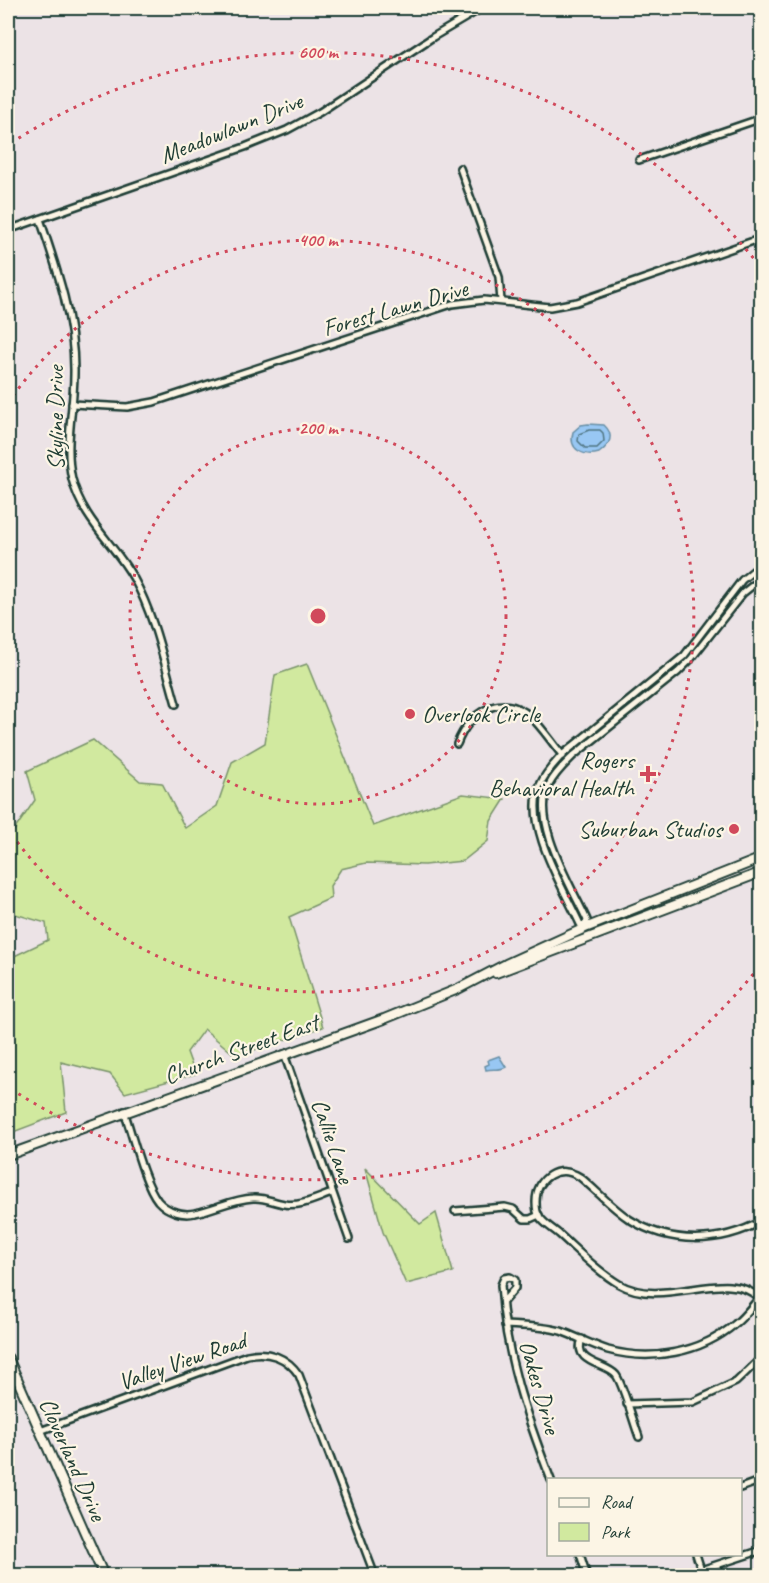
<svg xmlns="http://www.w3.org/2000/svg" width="769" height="1583" font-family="Caveat,sans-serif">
<rect width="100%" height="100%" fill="#ece3e6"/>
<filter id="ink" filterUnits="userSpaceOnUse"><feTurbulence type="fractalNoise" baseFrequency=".0167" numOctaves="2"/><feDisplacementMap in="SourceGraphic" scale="12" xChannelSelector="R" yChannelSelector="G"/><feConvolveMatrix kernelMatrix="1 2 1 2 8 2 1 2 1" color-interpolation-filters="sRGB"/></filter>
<g filter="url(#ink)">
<g fill="#d1e99f" stroke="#78936a" stroke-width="1.5">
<polygon points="307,664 373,826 463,794 505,799 491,821 488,841 463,861 424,865 366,863 341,869 330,886 331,898 289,917 323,1027 236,1056 204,1029 187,1052 195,1074 125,1093 110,1074 61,1062 66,1112 8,1134 8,959 48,940 46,923 8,912 8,839 35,800 27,771 93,740 140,781 162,783 185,828 217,806 232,762 265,743 275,675"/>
<polygon points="365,1168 420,1224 436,1213 453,1272 406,1284 383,1232"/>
</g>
<g fill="#98c7f3" stroke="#6890a7" stroke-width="1.5">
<path d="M588,424L604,425C615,435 610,445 599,453C584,457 568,450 573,432L581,425Z"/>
<path d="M499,1056L506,1067C499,1071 494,1068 486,1070L485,1066L489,1064L488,1060Z"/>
</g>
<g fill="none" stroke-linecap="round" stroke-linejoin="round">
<polygon stroke="#4f7480" stroke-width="1.5" points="589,430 600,430 603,433 604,441 597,448 585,448 578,441 579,434"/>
<defs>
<g id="street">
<polyline points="639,160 762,118"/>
<polyline points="460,168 499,277 501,301"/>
<path d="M40,219C57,269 75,321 74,374C74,409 64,444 72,479C83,521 114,543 134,579C155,617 164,663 176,704"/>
<polyline points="8,230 245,147 287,130 320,112 433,37 482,8"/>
<polyline points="72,404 127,407 154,402 452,304 484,300 550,307 577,302 762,238"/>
<path d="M457,744C469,713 500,691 530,716C542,727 552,743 563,756"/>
<path d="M584,925L580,924C563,887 523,824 540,785C545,773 554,764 562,755L684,656L742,580L753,571L762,568"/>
<path d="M585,927L587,920C571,885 531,822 549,785C555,773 564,765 573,756L678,672L691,659L743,593L762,578"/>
<polyline points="284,1054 349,1239"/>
<path d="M124,1111C132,1134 144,1184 158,1201C167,1211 182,1216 195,1213C215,1209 233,1199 253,1198C264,1197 273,1202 284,1204C301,1207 317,1198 332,1193"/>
<polyline points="455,1211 505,1207 513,1209 524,1219 530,1219 539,1215"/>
<path d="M759,1298C728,1266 664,1310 619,1284C597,1271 578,1251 559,1234C553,1229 543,1223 539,1216C536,1212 536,1207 536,1202C536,1178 558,1163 580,1177C596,1190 611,1207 629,1219C670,1245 720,1244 762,1221"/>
<path d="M503,1302L515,1288V1280L510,1277L504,1278L501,1285C505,1355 526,1415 551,1480"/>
<path d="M505,1325C524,1326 543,1326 561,1331C577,1337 592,1345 608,1350C651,1362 701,1353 735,1324C745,1316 752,1306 760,1297"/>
<path d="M582,1339C572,1363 606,1363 616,1375C623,1384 634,1424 639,1437"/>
<polyline points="627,1404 693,1402 736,1382 762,1357"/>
<path d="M40,1431L247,1355C268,1350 287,1357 299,1375L375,1576"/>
<polyline points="740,1488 762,1480"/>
<polyline points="580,1554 587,1576"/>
<polyline points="696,1554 703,1576"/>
<polyline points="701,1570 762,1550"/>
</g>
<g id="secondary">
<polyline points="757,8 762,15"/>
<polyline points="496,973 762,872"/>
<polyline points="8,1155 384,1019 458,989 506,964 585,928 762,858"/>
<polyline points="8,1358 104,1576"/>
</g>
</defs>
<use href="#street" stroke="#1f3d34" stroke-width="10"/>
<use href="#secondary" stroke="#1f3d34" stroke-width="12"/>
<use href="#street" stroke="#fcf5e5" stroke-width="5"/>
<use href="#secondary" stroke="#fcf5e5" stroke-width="8"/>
</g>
</g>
<g fill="none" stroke="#d1495b" stroke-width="3" stroke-dasharray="3 6">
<circle cx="318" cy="616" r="188"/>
<path d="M8 403A376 376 0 1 1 8 829"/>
<path d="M759 967A564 564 0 0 1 11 1089M11 143A564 564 0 0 1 759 265"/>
</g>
<g fill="#d1495b" stroke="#fcf5e5" stroke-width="2">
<circle cx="410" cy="714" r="6"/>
<path d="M645 765h6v6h6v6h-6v6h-6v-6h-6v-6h6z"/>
<circle cx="734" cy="829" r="6"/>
</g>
<g text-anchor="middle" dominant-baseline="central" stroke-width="4.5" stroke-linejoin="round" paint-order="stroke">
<g font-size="24" fill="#1f3d34" stroke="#fcf5e5">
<text transform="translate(231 128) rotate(-22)">Meadowlawn Drive</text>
<text transform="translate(395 308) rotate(-16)">Forest Lawn Drive</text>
<text transform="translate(55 418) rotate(-90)">Skyline Drive</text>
<text transform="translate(241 1049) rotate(-20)">Church Street East</text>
<text transform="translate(333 1141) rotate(71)">Callie Lane</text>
<text transform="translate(182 1361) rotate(-19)">Valley View Road</text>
<text transform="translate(540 1387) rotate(74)">Oakes Drive</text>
<text transform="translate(73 1459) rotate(66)">Cloverland Drive</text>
</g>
<g font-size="24" fill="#1f3d34" stroke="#fcf5e5" text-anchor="end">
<text x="422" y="714" text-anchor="start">Overlook Circle</text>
<text x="634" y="760">Rogers<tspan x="634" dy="28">Behavioral Health</tspan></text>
<text x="722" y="829">Suburban Studios</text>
</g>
</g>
<circle cx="318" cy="616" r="9" fill="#d1495b" stroke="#fcf5e5" stroke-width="3"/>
<g font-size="18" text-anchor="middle" font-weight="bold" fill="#d1495b" stroke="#fcf5e5" stroke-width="4.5" stroke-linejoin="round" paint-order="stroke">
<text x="318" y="58">600 m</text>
<text x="318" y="246">400 m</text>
<text x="318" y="434">200 m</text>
</g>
<rect width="769" height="1583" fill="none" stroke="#fcf5e5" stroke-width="30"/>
<rect x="15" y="15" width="739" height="1553" fill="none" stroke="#1f3d34" stroke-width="2" filter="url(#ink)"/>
<rect x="547" y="1478" width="195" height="78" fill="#fcf5e5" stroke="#a4ab9e" stroke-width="1.5"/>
<rect x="559" y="1498" width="30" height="9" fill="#fcf5e5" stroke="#a4ab9e" stroke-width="1.5"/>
<text x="601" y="1508" font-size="18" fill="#1f3d34">Road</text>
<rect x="559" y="1523" width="30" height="18" fill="#d1e99f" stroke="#a4ab9e" stroke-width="1.5"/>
<text x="601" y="1538" font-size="18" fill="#1f3d34">Park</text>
</svg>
